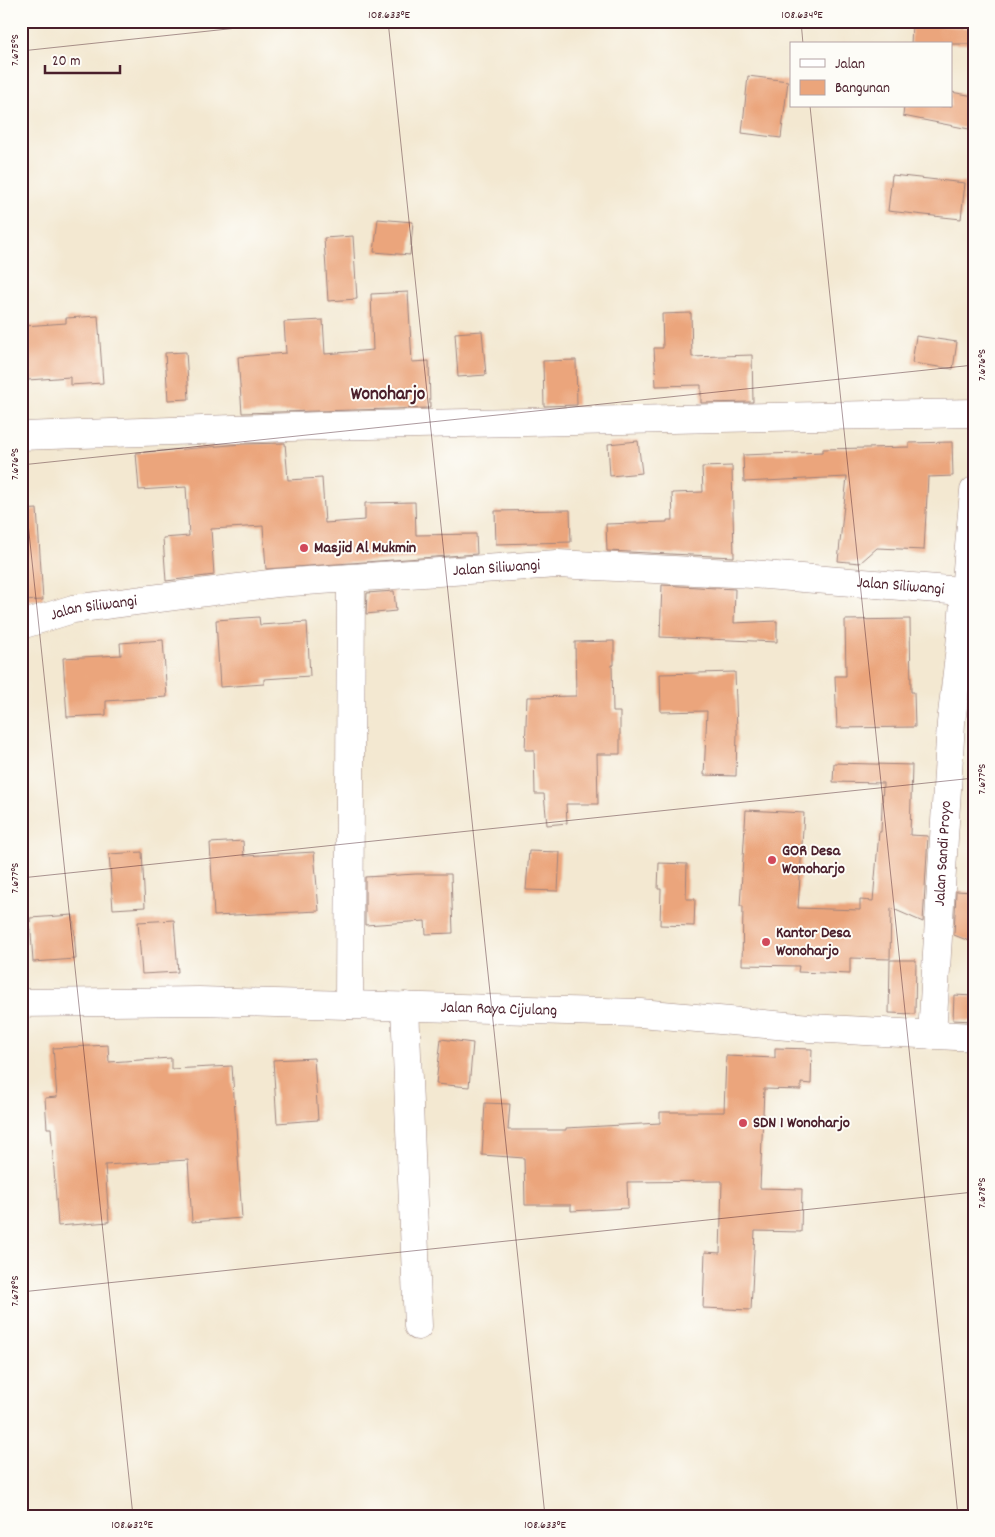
<svg xmlns="http://www.w3.org/2000/svg" width="995" height="1537" font-family="Dekko,sans-serif">
<rect width="100%" height="100%" fill="#fdfcf7"/>
<filter id="ink" filterUnits="userSpaceOnUse"><feTurbulence type="fractalNoise" baseFrequency=".02" numOctaves="2"/><feDisplacementMap in="SourceGraphic" scale="10" xChannelSelector="R" yChannelSelector="G"/><feConvolveMatrix kernelMatrix="1 2 1 2 8 2 1 2 1" color-interpolation-filters="sRGB"/></filter>
<filter id="wash" filterUnits="userSpaceOnUse"><feTurbulence type="fractalNoise" baseFrequency=".0096" numOctaves="4" result="noise"/><feDisplacementMap in="SourceGraphic" scale="20" xChannelSelector="R" yChannelSelector="G"/><feGaussianBlur stdDeviation="1.12" result="paint"/><feColorMatrix in="noise" values="0 0 0 0 0 0 0 0 0 0 0 0 0 0 0 0 0 1.4 0 .05"/><feComposite in="paint" operator="in"/></filter>
<g filter="url(#wash)">
<rect width="100%" height="100%" fill="#f3e8d1"/>
<g id="blocks">
<g fill="#eba57b">
<polygon points="912,24 974,28 973,44 911,44"/>
<polygon points="748,76 788,81 781,138 742,133"/>
<polygon points="951,92 974,96 974,130 903,116 904,106 951,106"/>
<polygon points="892,175 965,183 961,219 888,211"/>
<polygon points="378,219 413,222 410,255 374,252"/>
<polygon points="353,236 357,299 328,301 324,238"/>
<polygon points="408,292 412,362 429,361 430,408 242,413 238,357 286,353 284,322 323,320 325,354 373,350 371,294"/>
<polygon points="691,313 692,357 752,355 753,402 701,403 701,385 656,386 654,348 663,348 662,314"/>
<polygon points="98,316 103,383 70,385 70,377 28,380 24,326 66,323 66,318"/>
<polygon points="482,331 486,375 458,377 455,333"/>
<polygon points="916,336 957,342 953,369 912,363"/>
<polygon points="186,352 189,399 168,400 165,353"/>
<polygon points="576,360 577,405 544,406 543,361"/>
<polygon points="638,441 642,473 610,476 608,444"/>
<polygon points="952,442 953,476 928,477 924,550 877,548 860,563 838,561 847,477 744,482 743,455 823,452 823,449 909,447 909,443"/>
<polygon points="285,443 288,480 322,478 325,523 365,520 365,503 415,502 416,535 476,534 477,554 266,569 263,526 211,529 214,575 166,581 163,538 189,536 186,487 139,490 136,453 242,444"/>
<polygon points="732,466 734,557 607,551 606,524 667,522 667,520 673,520 672,493 703,492 702,467"/>
<polygon points="37,509 43,600 21,601 21,510"/>
<polygon points="570,510 571,542 496,544 495,511"/>
<polygon points="662,585 735,589 734,623 777,621 777,642 660,637"/>
<polygon points="394,591 396,611 366,614 367,593"/>
<polygon points="259,617 260,625 307,622 310,676 264,679 264,684 220,687 216,620"/>
<polygon points="910,619 911,692 914,692 915,727 837,728 835,676 846,676 845,620"/>
<polygon points="163,640 167,697 106,701 106,715 67,717 63,658 121,655 120,643"/>
<polygon points="614,641 614,665 612,665 613,712 620,712 620,754 597,754 598,804 566,804 567,823 547,825 544,794 535,794 534,750 525,750 527,697 576,696 575,642"/>
<polygon points="735,672 737,732 736,776 704,775 707,711 661,712 660,674"/>
<polygon points="834,763 912,765 910,835 928,836 923,922 891,908 890,959 850,958 850,974 798,972 799,966 742,965 743,906 740,906 746,810 804,813 798,908 860,910 860,900 873,901 879,832 881,832 883,783 833,782"/>
<polygon points="243,841 244,856 314,852 319,911 214,916 210,843"/>
<polygon points="529,851 560,852 558,891 526,890"/>
<polygon points="142,852 145,907 113,909 109,854"/>
<polygon points="659,863 687,864 686,899 695,899 694,926 660,925 661,889 658,889"/>
<polygon points="416,874 451,874 453,933 426,934 425,921 365,925 365,877"/>
<polygon points="956,891 974,892 974,943 954,935"/>
<polygon points="73,915 76,959 33,962 30,918"/>
<polygon points="174,920 178,972 142,974 138,922"/>
<polygon points="890,960 916,960 915,1014 889,1013"/>
<polygon points="954,995 974,996 974,1021 953,1020"/>
<polygon points="441,1039 473,1043 469,1087 436,1084"/>
<polygon points="108,1045 109,1062 171,1058 171,1069 232,1066 242,1218 192,1222 188,1160 105,1165 109,1222 58,1226 51,1128 47,1128 45,1098 57,1097 53,1048"/>
<polygon points="775,1048 812,1049 811,1084 801,1083 801,1090 764,1089 760,1188 802,1189 801,1232 755,1231 751,1310 703,1308 705,1252 720,1253 722,1181 627,1182 628,1208 571,1211 571,1205 525,1205 524,1158 482,1155 485,1103 510,1104 508,1130 566,1130 566,1128 660,1123 660,1112 724,1112 726,1056 775,1058"/>
<polygon points="314,1058 318,1120 277,1123 273,1060"/>
</g>
</g>
</g>
<g filter="url(#ink)">
<use href="#blocks" fill-opacity="0" stroke="#9e847e" stroke-width="1"/>
<g fill="none" stroke-linecap="round" stroke-linejoin="round">
<defs>
<g id="minor">
<polyline points="21,436 320,426 974,413"/>
<path id="s1" d="M21,625L73,609L277,583L557,564L752,574L974,592"/>
<polyline points="349,1005 351,579"/>
<polyline points="405,1006 418,1326"/>
<path id="s2" d="M932,1035L951,723L960,647L974,491"/>
</g>
<g id="trunk">
<path id="s3" d="M21,1003L199,1001L640,1013L810,1028L974,1037"/>
</g>
</defs>
<use href="#minor" stroke="#9e847e" stroke-width="29"/>
<use href="#trunk" stroke="#9e847e" stroke-width="29"/>
<use href="#minor" stroke="#fff" stroke-width="28"/>
<use href="#trunk" stroke="#fff" stroke-width="28"/>
</g>
</g>
<path fill="none" stroke="#4a1f2b" stroke-width="1" stroke-opacity="0.45" d="M388,21L545,1516M801,21L803,44M21,51L303,21M810,106L958,1516M21,457L133,1516M21,465L974,365M21,878L974,778M21,1292L974,1192"/>
<g fill="#d1495b" stroke="#fdfcf7" stroke-width="2">
<circle cx="304" cy="548" r="5"/>
<circle cx="772" cy="860" r="5"/>
<circle cx="766" cy="942" r="5"/>
<circle cx="743" cy="1123" r="5"/>
</g>
<g text-anchor="middle" dominant-baseline="central" stroke-width="4" stroke-linejoin="round" paint-order="stroke">
<g font-size="16" font-weight="bold" fill="#4a1f2b" stroke="#fdfcf7" text-anchor="start">
<text x="314" y="548">Masjid Al Mukmin</text>
<text x="782" y="851">GOR Desa<tspan x="782" dy="18">Wonoharjo</tspan></text>
<text x="776" y="933">Kantor Desa<tspan x="776" dy="18">Wonoharjo</tspan></text>
<text x="753" y="1123">SDN 1 Wonoharjo</text>
</g>
<g font-size="16" fill="#4a1f2b" stroke="#fdfcf7">
<text stroke="none"><textPath href="#s1" startOffset="480">Jalan Siliwangi</textPath></text>
<text stroke="none"><textPath href="#s1" startOffset="885">Jalan Siliwangi</textPath></text>
<text stroke="none"><textPath href="#s1" startOffset="75">Jalan Siliwangi</textPath></text>
<text stroke="none"><textPath href="#s2" startOffset="182">Jalan Sandi Proyo</textPath></text>
<text stroke="none"><textPath href="#s3" startOffset="478">Jalan Raya Cijulang</textPath></text>
</g>
<g font-size="19" font-weight="bold" fill="#4a1f2b" stroke="#fdfcf7">
<text x="388" y="395">Wonoharjo</text>
</g>
</g>
<rect width="995" height="1537" fill="none" stroke="#fdfcf7" stroke-width="55"/>
<rect x="790" y="42" width="162" height="65" fill="#fdfcf7" stroke="#b5a4a5"/>
<rect x="800" y="59" width="25" height="8" fill="#ffffff" stroke="#b5a4a5"/>
<text x="835" y="68" font-size="15" fill="#4a1f2b">Jalan</text>
<rect x="800" y="80" width="25" height="15" fill="#eba57b" stroke="#b5a4a5"/>
<text x="835" y="92" font-size="15" fill="#4a1f2b">Bangunan</text>
<path d="M45 65v8h75v-8" fill="none" stroke="#4a1f2b" stroke-width="2.5"/>
<text x="52" y="65" font-size="15" fill="#4a1f2b" stroke="#fdfcf7" stroke-width="4" paint-order="stroke">20 m</text>
<rect x="28" y="28" width="940" height="1482" fill="none" stroke="#4a1f2b" stroke-width="2"/>
<g font-size="12" text-anchor="middle" fill="#4a1f2b">
<text x="389" y="18">108.633°E</text>
<text x="802" y="18">108.634°E</text>
<text transform="translate(14 50) rotate(-90)" y="4">7.675°S</text>
<text transform="translate(981 365) rotate(-90)" y="4">7.676°S</text>
<text transform="translate(14 464) rotate(-90)" y="4">7.676°S</text>
<text transform="translate(981 779) rotate(-90)" y="4">7.677°S</text>
<text transform="translate(14 878) rotate(-90)" y="4">7.677°S</text>
<text transform="translate(981 1193) rotate(-90)" y="4">7.678°S</text>
<text transform="translate(14 1291) rotate(-90)" y="4">7.678°S</text>
<text x="132" y="1528">108.632°E</text>
<text x="545" y="1528">108.633°E</text>
</g>
</svg>
